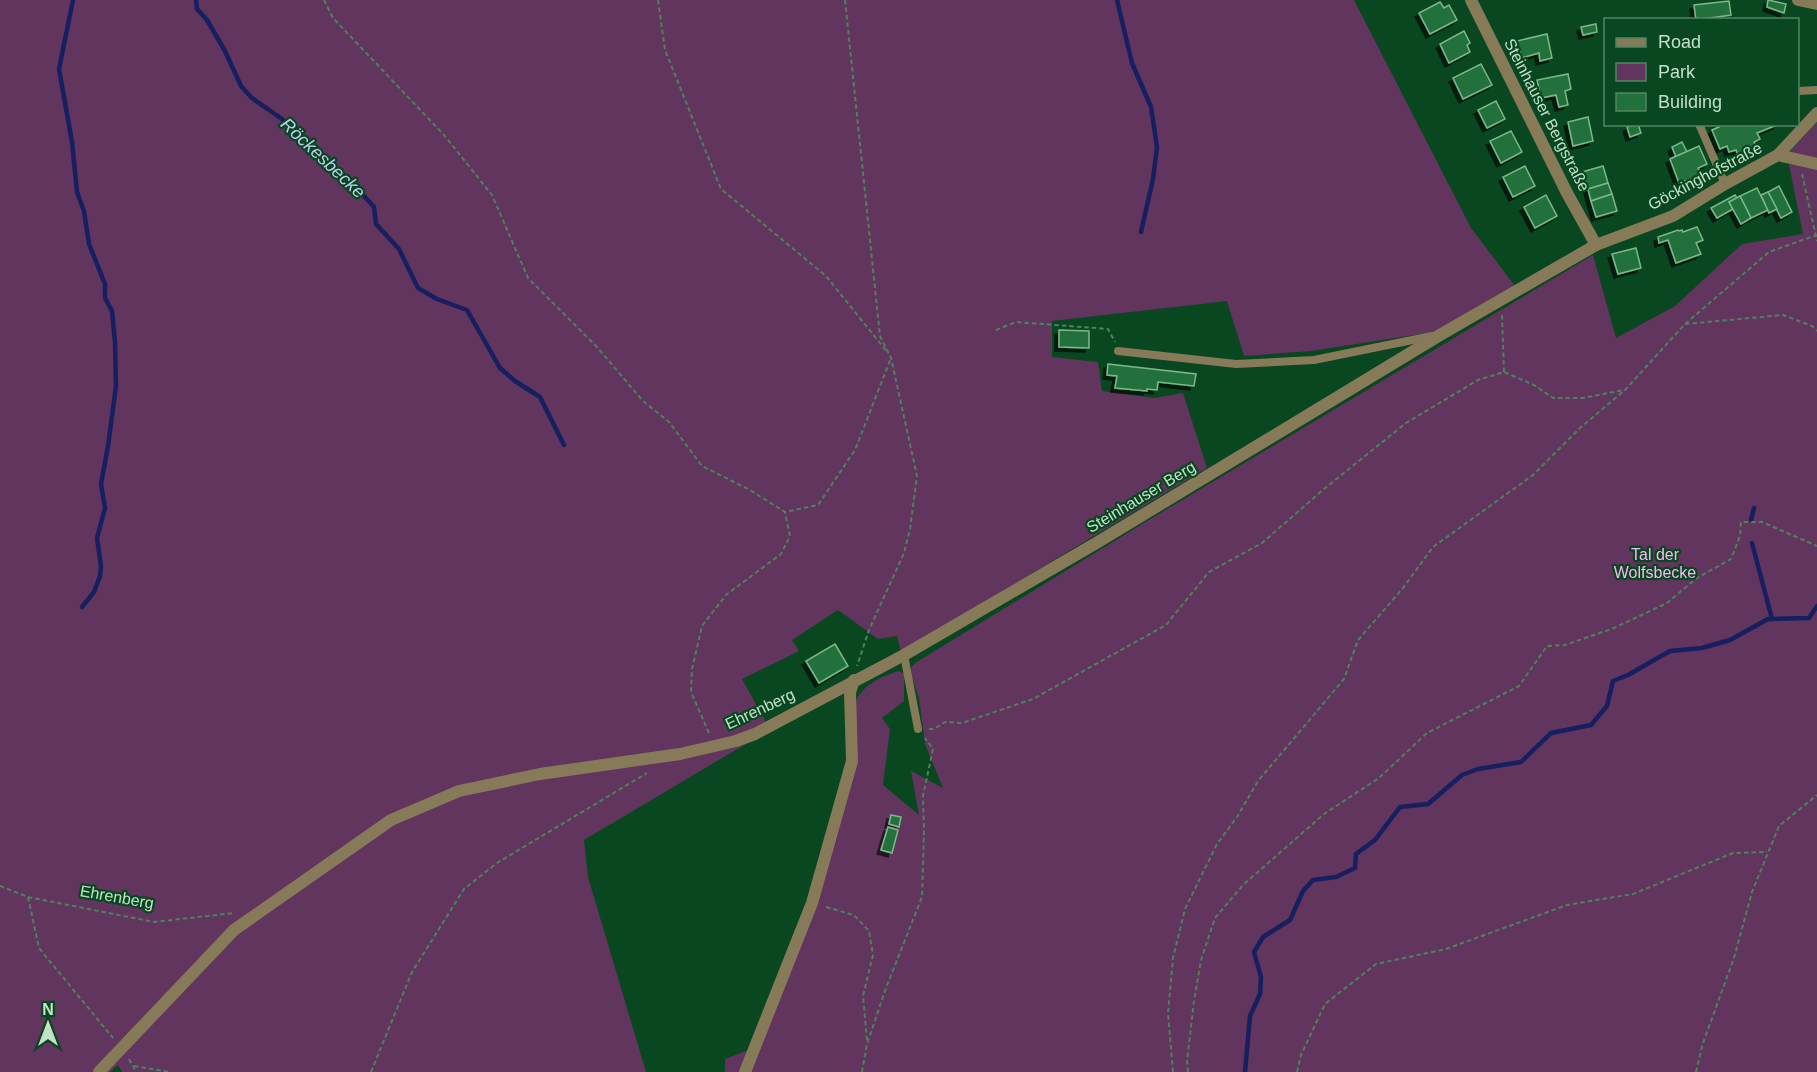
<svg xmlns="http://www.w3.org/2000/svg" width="1817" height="1072" font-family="Helvetica,sans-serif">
<defs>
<filter id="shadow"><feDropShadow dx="-4" dy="4" stdDeviation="0" flood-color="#0009"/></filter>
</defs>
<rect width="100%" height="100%" fill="#084720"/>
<g fill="#61355d">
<polygon points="0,0 1354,0 1471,228 1515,286 1434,332 1311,351 1244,356 1227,301 1052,321 1052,357 1098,362 1102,391 1154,398 1183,393 1207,468 901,652 897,636 878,639 838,610 792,640 799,651 742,679 766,722 766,732 584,840 588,877 646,1072 122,1072 118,1065 110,1072 0,1072"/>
<path d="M1817,122V1072H725V1059L751,1049C787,957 824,865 851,770C856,753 851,709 858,697C866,683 885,675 899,671L904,674V701L882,718L890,729L883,785L919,815L911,771L943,788L925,744L919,698L911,674V668L915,663L1152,518L1593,255L1616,338L1675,306L1742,244L1803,234L1787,155Z"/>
</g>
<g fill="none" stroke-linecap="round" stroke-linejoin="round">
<g stroke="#161f5f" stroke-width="4.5">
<polyline points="73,0 59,69 72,142 77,192 84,211 89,244 105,284 105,298 112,311 115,342 116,386 108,446 101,484 105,508 97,538 101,566 100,576 94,592 82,607"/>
<polyline points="196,0 197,9 207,20 225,51 241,86 252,98 282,119 308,150 327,160 338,173 346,176 374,207 376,224 399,249 418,288 437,299 467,310 500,368 515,381 540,397 564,445"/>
<polyline points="1117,0 1132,63 1151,107 1157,147 1153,179 1141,232"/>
<polyline points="1751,520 1754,508"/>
<polyline points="1752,543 1772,619"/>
<polyline points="1245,1072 1250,1016 1260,994 1261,977 1254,952 1263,937 1290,920 1303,891 1313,880 1336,877 1355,868 1356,854 1375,840 1400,807 1428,804 1462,775 1478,769 1521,762 1551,733 1591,725 1607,706 1613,681 1628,675 1670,651 1702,648 1730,640 1768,619 1809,618 1817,606"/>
</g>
</g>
<g fill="#21713c" stroke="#7db88a" stroke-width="1.5" filter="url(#shadow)">
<polygon points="1768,0 1786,4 1784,13 1767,7"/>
<polygon points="1729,1 1731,15 1696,20 1694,5"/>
<polygon points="1440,2 1444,8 1449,5 1457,20 1430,34 1419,13"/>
<polygon points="1596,24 1597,32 1583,35 1581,27"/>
<polygon points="1464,31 1470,43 1467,45 1470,52 1449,63 1440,44"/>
<polygon points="1547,34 1552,58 1540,61 1539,53 1521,58 1517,41"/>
<polygon points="1481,64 1492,85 1463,99 1453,78"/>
<polygon points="1568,74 1571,89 1565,91 1568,105 1559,107 1556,95 1541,98 1537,80"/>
<polygon points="1496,101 1505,119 1487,128 1478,110"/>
<polygon points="1588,117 1593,141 1573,146 1568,122"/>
<polygon points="1638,124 1641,133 1630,137 1627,127"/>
<polygon points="1718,124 1777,124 1777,125 1757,133 1760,139 1754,142 1756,147 1738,155 1736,150 1729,152 1727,146 1720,149 1712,130 1719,127"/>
<polygon points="1511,131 1522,152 1501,163 1490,141"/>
<polygon points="1682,142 1687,152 1676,157 1672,147"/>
<polygon points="1699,146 1707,164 1698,168 1701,174 1694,178 1692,182 1688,180 1679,183 1670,159"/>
<polygon points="1525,166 1535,186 1513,197 1503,177"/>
<polygon points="1603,166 1608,183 1588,189 1582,172"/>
<polygon points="1608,183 1612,194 1591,201 1588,189"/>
<polygon points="1779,186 1792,212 1781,218 1768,192"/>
<polygon points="1757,188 1768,210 1751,218 1740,196"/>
<polygon points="1768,192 1777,209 1769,213 1761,195"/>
<polygon points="1612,194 1617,211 1596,217 1591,201"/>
<polygon points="1546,195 1557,216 1535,228 1524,207"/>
<polygon points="1735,195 1737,198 1729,202 1733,209 1717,218 1711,208"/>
<polygon points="1740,196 1751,218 1741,224 1729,202"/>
<polygon points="1697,227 1703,240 1696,243 1701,254 1676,263 1668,240 1659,243 1658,237 1678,230 1679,231 1682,230 1683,232"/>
<polygon points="1636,248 1641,268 1618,274 1612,254"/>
<polygon points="1059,330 1089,331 1089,348 1059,347"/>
<polygon points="1108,364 1196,374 1194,386 1158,382 1157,390 1147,389 1147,391 1115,388 1117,376 1107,375"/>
<polygon points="835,644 848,666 819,683 806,661"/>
<polygon points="891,815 901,817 899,827 889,824"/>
<polygon points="888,827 898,830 892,853 881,850"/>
</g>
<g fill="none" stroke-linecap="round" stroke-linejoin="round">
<g stroke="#4f8160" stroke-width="2" stroke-dasharray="4.5 3" stroke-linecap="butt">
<polyline points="324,0 333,18 444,135 492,195 528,278 597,347 643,401 669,422 702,466 750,490 785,512 818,505 855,450 891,358"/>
<polyline points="658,0 665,50 721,189 826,276 888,353"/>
<polyline points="845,0 880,336 891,358 917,476 910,529 904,553 869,630 857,666"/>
<polyline points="1802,174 1817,241"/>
<polyline points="1502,315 1504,372"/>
<polyline points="1685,324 1783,315 1812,326 1817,331"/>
<polyline points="996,330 1016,322 1108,329 1115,342"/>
<polyline points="929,729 934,729 945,722 962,723 1033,699 1166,625 1209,572 1262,543 1324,489 1406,423 1478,380 1504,372 1534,385 1553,398 1583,398 1624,390"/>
<polyline points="709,733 691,692 692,669 702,626 726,595 781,554 790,536 785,512"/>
<polyline points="0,886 28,897 154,922 234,913"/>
<polyline points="28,897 39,948 113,1038"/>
<polyline points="826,907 854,915 869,931 873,955 863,996 867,1040"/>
<polyline points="129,1059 136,1072"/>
<polyline points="134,1066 170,1072"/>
<polyline points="371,1072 412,972 464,889 497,863 647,773"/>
<polyline points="862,1072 867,1044 886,988 922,897 924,831 923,796 933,749 925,738"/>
<polyline points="1173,1072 1168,1013 1173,958 1185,909 1217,844 1237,817 1258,781 1344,679 1358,640 1403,588 1433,547 1533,475 1580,428 1625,390 1685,324 1769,252 1817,235"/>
<polyline points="1188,1072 1187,1061 1194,1001 1201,960 1215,918 1243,885 1324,814 1379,778 1427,733 1519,686 1547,646 1565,645 1614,628 1667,603 1697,578 1731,559 1740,536 1741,522 1762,522 1817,546"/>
<polyline points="1297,1072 1301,1055 1325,1004 1376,964 1446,949 1567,905 1633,894 1733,853 1767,852"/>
<polyline points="1696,1072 1703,1043 1734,958 1752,892 1779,826 1817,795"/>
</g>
<g stroke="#867a58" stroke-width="8">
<polyline points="1798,91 1817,90"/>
<polyline points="1699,124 1725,184"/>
<polyline points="1118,351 1236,364 1314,360 1432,336"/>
<polyline points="904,655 918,729"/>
</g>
<g stroke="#867a58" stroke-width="12">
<polyline points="1471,0 1567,193 1596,245"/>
<polyline points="1798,0 1817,4"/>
<polyline points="1778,155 1817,164"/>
<polyline points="99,1072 234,930 391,820 459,791 540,774 680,754 736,741 755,734 904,655 1098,542 1440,335 1596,245 1673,216 1725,184 1778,155 1817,113"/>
<polyline points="745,1072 812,903 852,761 850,692 854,680"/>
</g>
</g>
<g text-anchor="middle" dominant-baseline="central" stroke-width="4.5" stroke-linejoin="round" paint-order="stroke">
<g font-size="16" fill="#c3e0c8" stroke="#084720">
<text transform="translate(1547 115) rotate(63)">Steinhauser Bergstraße</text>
<text transform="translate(1705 176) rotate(-28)">Göckinghofstraße</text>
<text transform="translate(1141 497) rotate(-31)">Steinhauser Berg</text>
<text transform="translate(760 709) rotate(-25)">Ehrenberg</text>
<text transform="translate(117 897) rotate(10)">Ehrenberg</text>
</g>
<g font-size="16" fill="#fcb5f4" stroke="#084720">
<text x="1655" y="554">Tal der<tspan x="1655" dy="18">Wolfsbecke</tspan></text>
</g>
<g font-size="18" font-style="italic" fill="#bfccf4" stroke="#084720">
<text transform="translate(323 158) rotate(43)">Röckesbecke</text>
</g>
</g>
<rect x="1604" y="18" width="195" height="108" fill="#084720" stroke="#538463" stroke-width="1.5"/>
<rect x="1616" y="38" width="30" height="9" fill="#867a58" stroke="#538463" stroke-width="1.5"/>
<text x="1658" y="48" font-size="18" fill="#c3e0c8">Road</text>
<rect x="1616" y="63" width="30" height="18" fill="#61355d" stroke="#538463" stroke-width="1.5"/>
<text x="1658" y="78" font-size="18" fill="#c3e0c8">Park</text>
<rect x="1616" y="93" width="30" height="18" fill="#21713c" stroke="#538463" stroke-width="1.5"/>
<text x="1658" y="108" font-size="18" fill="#c3e0c8">Building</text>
<g transform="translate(48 1024)" stroke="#084720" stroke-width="4.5" paint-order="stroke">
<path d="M0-4.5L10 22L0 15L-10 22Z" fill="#c3e0c8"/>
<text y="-9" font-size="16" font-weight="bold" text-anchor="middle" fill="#c3e0c8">N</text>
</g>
</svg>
